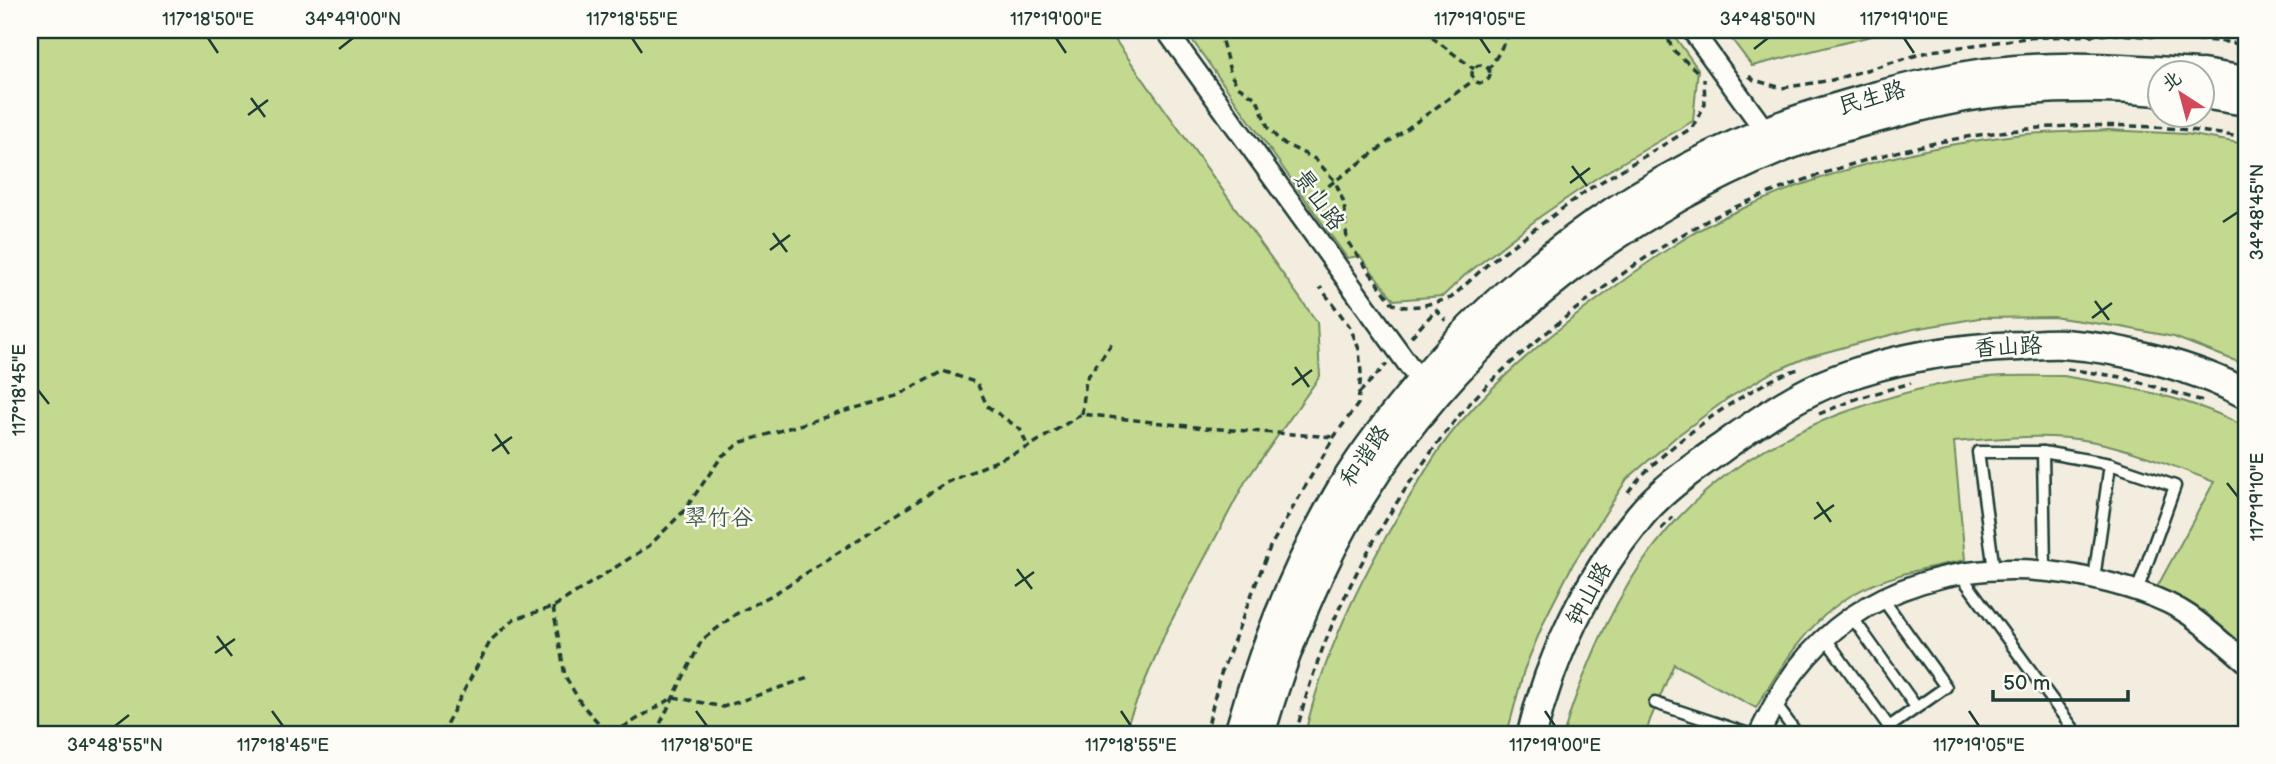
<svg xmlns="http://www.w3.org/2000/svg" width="2276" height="764" font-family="'Balsamiq Sans','LXGW WenKai TC',sans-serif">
<rect width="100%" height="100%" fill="#f3ede0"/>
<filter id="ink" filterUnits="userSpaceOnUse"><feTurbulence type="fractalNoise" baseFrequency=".0143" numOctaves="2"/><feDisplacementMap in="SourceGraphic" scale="14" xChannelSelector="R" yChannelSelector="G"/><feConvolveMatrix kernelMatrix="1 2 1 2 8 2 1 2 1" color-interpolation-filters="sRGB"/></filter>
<g filter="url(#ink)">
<g fill="#c2d98f" stroke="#708b62" stroke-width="2">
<polygon points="30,30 1108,30 1317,322 1320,376 1245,482 1166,631 1123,734 30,734"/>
<polygon points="1185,30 1670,30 1698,69 1693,121 1598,177 1541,216 1464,276 1443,296 1394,300 1360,256 1347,258"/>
<polygon points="1725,30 1895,30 1752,66"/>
<path d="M2108,130L2186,134L2246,144V365L2174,337L2121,327L2053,317L1979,318L1914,329L1863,342L1808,357L1771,373L1727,399L1677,436L1627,479L1573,564L1546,617L1524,670L1507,734H1305C1324,651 1363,573 1407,501C1423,475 1439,447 1459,424C1502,374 1555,330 1609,291C1647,263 1685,235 1728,215C1818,173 1917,147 2015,135C2046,132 2077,132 2108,130Z"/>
<path d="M2063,376C2122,386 2194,397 2246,428V648L2204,611L2156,589L2214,482C2173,466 2133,449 2090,441C2046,433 1998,438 1954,442L1965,560C1928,568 1885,575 1852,595C1808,621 1782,665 1756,708L1674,664L1650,720L1646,734H1564C1571,704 1585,674 1597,645C1652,518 1739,445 1869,404C1908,391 1948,381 1988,377C2013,375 2038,376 2063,376Z"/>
</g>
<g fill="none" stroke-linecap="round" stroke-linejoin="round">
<defs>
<g id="lane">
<polyline points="2043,452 2045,570"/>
<polyline points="1994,570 1978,452 2043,452 2110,464 2175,486 2137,591"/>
<polyline points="1960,574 2077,734"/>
<polyline points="2094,579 2110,464"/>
<polyline points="1852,617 1916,707"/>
<polyline points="1826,639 1889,727 1946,687 1882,598"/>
<polyline points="1655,703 1749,734"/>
<polyline points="1775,704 1797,734"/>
<polyline points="2242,734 2246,731"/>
</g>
<g id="street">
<polyline points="1166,30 1428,392"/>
<polyline points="1692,30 1771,139"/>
<path d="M1759,734C1770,712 1781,690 1796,670C1863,583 1969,557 2074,575C2110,582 2158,594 2189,615C2209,629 2228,647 2246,662"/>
</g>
<g id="secondary">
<polyline points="2202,74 2246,81"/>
<polyline points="2202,94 2246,101"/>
<path d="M1239,734C1263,648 1296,566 1342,488C1361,457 1383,428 1406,400C1500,283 1625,189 1765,132C1800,118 1838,107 1874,97C1911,87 1948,78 1986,73C2056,64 2127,68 2196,74"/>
<path d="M1260,734C1284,651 1315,570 1361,496C1457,341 1608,219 1776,150C1809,136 1845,126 1880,117C1916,107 1954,97 1992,93C2048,87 2104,86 2160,91"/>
<path d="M1532,734C1550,657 1589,578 1639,517C1661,490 1692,469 1720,449C1758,422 1794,395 1838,379C1896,357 1959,348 2020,346C2034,345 2049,343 2063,344C2122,348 2194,366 2246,394"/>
</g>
</defs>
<use href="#lane" stroke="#1f3d34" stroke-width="15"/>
<use href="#street" stroke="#1f3d34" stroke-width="24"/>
<use href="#secondary" stroke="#1f3d34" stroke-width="33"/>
<g stroke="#1f3d34" stroke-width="3.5" stroke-dasharray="7 5" stroke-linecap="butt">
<polyline points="1219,30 1231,75 1238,86 1257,99 1268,128 1281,142 1315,159 1335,181 1474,80"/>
<polyline points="1422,30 1474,69"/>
<polyline points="1662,30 1667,35 1672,49 1699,73"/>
<circle cx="1481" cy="74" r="9"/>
<polyline points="1488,70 1499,53 1510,30"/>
<polyline points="1749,76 1754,80 1782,88 1832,80 1931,51 2026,38 2116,34 2229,42 2246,46"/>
<polyline points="1309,200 1335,181 1344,203 1347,241 1393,304 1405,307 1421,306 1451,298 1490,262 1589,189 1692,128 1705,104 1704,79"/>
<polyline points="1411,337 1436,310 1446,321"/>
<polyline points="2067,369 2121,377 2203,401"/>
<polyline points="1359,393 1387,364"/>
<polyline points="1082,414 1086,379 1113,342"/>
<polyline points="1819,414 1856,399 1911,383"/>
<path d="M1628,492C1658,451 1753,381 1802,368"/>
<polyline points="1661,529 1673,517"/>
<polyline points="553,607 565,676 582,705 609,734"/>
<polyline points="441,734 491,640 514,619 553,607 649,546 683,512 722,456 742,442 896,396 943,371 977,383 987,406 1020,429 1028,447"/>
<polyline points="612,734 674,697 723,707 808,678"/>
<polyline points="655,734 702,640 736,614 774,594 944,484 1028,447 1082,414 1205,428 1334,437"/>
<polyline points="1206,734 1219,679 1270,547 1334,437 1358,404 1361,373 1359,349 1350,327 1320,287"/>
<path d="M1296,734C1319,639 1362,552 1417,472C1434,448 1451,424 1470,403C1498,373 1530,346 1562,320C1604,287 1647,254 1694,228C1732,206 1772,192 1813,177C1957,127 2096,112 2246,138"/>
</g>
<use href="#lane" stroke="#fdfcf7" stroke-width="10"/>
<use href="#street" stroke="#fdfcf7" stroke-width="19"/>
<use href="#secondary" stroke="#fdfcf7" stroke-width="28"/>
</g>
</g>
<path fill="none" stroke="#1f3d34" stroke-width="2.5" d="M208,38L218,53M632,38L642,53M1056,38L1066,53M1480,38L1490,53M1904,38L1914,53M339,49L353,38M1754,49L1768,38M251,98L265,117M248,115L268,100M1572,166L1587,186M1570,183L1590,168M2223,222L2238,212M773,233L787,252M770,250L790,235M2095,301L2109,320M2092,318L2112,303M1295,367L1309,387M1292,385L1312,370M38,390L49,404M495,434L509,454M492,451L512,437M2227,483L2238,497M1817,502L1831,522M1814,519L1834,505M1017,569L1032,589M1015,586L1034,572M217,636L232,656M215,653L235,639M272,711L283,726M696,711L707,726M1121,711L1131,726M1545,711L1555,726M1969,711L1979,726M115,726L129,715"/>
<g text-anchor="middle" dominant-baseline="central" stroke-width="5" stroke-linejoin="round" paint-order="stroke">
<g font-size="23" fill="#1f3d34" stroke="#fdfcf7">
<text transform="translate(1872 98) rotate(-16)">民生路</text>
<text transform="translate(1319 200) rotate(54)">景山路</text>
<text transform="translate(2008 347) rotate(-3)">香山路</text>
<text transform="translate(1365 456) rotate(-55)">和谐路</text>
<text transform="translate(1589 594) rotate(-61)">钟山路</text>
</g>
<g font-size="23" fill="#405c46" stroke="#fdfcf7">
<text x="719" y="518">翠竹谷</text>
</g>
</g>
<rect width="2276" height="764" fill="none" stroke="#fdfcf7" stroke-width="77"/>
<g transform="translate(2181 94) rotate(324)"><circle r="33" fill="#fdfcf7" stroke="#a4b0a9" stroke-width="2"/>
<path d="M0-5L12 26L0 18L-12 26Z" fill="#d1495b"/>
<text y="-10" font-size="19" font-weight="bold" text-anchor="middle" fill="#1f3d34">北</text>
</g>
<path d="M1993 690v10h135v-10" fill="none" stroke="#1f3d34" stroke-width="3.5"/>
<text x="2003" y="690" font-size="21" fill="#1f3d34" stroke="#fdfcf7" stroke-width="5" paint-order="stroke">50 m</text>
<rect x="38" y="38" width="2200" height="688" fill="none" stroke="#1f3d34" stroke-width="2.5"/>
<g font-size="18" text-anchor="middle" fill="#1f3d34">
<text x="208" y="25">117°18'50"E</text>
<text x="353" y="25">34°49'00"N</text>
<text x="632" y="25">117°18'55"E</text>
<text x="1056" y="25">117°19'00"E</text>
<text x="1480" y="25">117°19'05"E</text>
<text x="1768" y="25">34°48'50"N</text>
<text x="1904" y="25">117°19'10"E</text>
<text transform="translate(2257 212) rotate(-90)" y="6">34°48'45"N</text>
<text transform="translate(19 390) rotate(-90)" y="6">117°18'45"E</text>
<text transform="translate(2257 497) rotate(-90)" y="6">117°19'10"E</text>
<text x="115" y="751">34°48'55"N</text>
<text x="283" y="751">117°18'45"E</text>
<text x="707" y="751">117°18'50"E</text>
<text x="1131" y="751">117°18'55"E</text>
<text x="1555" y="751">117°19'00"E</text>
<text x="1979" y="751">117°19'05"E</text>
</g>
</svg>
